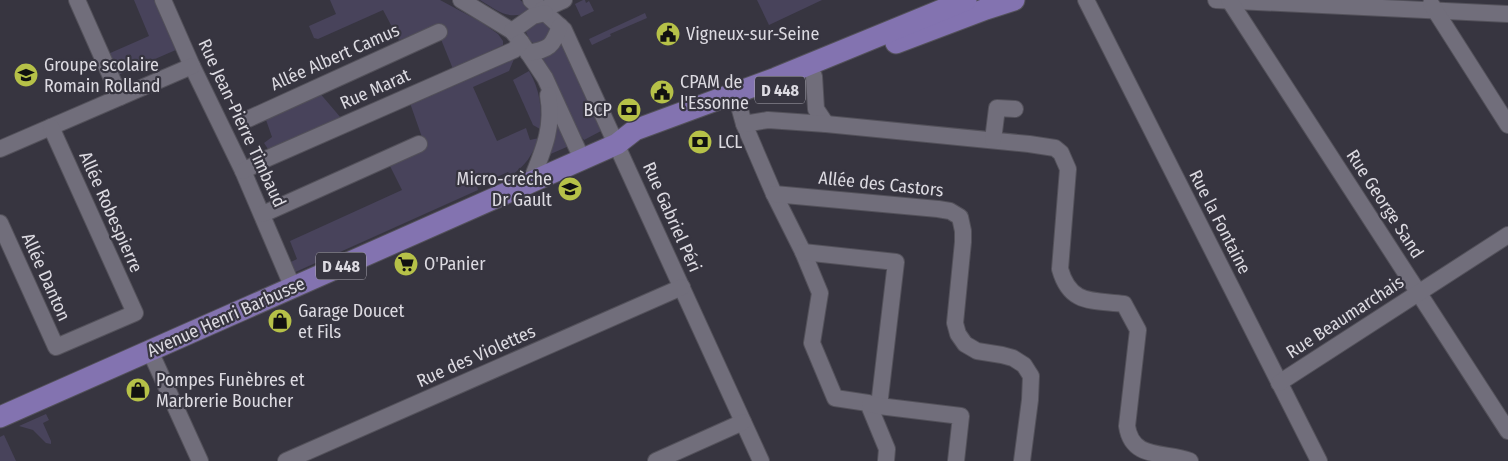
<svg xmlns="http://www.w3.org/2000/svg" width="1508" height="461" font-family="'Fira Sans Condensed',sans-serif">
<rect width="100%" height="100%" fill="#373540"/>
<g fill="#48435b">
<polygon points="134,0 155,0 178,49 116,76 108,54 149,36"/>
<polygon points="330,0 440,0 481,22 498,34 503,41 503,45 453,69 436,27 399,40 383,10 318,39 314,38 309,26 336,14"/>
<path d="M480,0H520L532,9L529,13C505,19 500,12 480,0Z"/>
<polygon points="583,0 585,0 586,3 589,1 594,11 581,17 575,4"/>
<polygon points="757,0 822,0 769,25"/>
<polygon points="645,13 647,18 610,34 611,36 592,45 589,39"/>
<polygon points="538,20 551,23 553,33 538,46 530,41 526,32 530,25"/>
<polygon points="562,44 601,131 584,140 580,135 541,55"/>
<path d="M514,59L509,71L473,87L497,141L526,128L530,140L539,138C532,155 526,166 510,176L508,172L477,186L478,190L291,274L287,264L297,259L290,241L402,190L387,160L424,143L410,103L507,60Z"/>
<path d="M529,71C540,90 542,107 540,129L533,125L513,80Z"/>
<polygon points="318,91 341,118 275,146 275,150 268,149 264,143 272,137 265,117"/>
<polygon points="556,116 569,146 546,156"/>
<polygon points="46,414 49,420 43,423 51,441 51,444 46,443 33,430 19,426"/>
<polygon points="4,435 16,461 0,461 0,437"/>
</g>
<g fill="none" stroke-linecap="round" stroke-linejoin="round">
<defs>
<g id="minor">
<polyline points="77,0 120,97"/>
<polyline points="163,0 192,66 243,171 293,288"/>
<polyline points="461,0 512,31 521,42 545,78 582,159"/>
<polyline points="531,0 564,30 761,461"/>
<polyline points="1086,0 1319,461"/>
<polyline points="1216,0 1508,14"/>
<polyline points="1229,0 1508,431"/>
<polyline points="1431,4 1508,125"/>
<polyline points="542,10 564,0"/>
<polyline points="512,31 533,16 545,13"/>
<path d="M528,53C550,49 552,47 560,26"/>
<polyline points="814,76 816,109 826,124"/>
<polyline points="739,106 744,124 774,194 803,252 820,293 812,343 835,398 868,403 887,449 886,461"/>
<polyline points="248,119 439,32"/>
<path d="M744,124L768,120L826,124L1029,144L1055,148L1061,153L1068,169L1060,269C1070,305 1092,300 1124,304L1138,330L1127,426C1132,461 1166,451 1190,461"/>
<polyline points="993,140 997,108 1015,109"/>
<polyline points="0,149 192,66"/>
<polyline points="243,171 266,159 514,50 521,42"/>
<path d="M531,181C543,151 554,128 548,95"/>
<polyline points="774,194 938,209 950,211 960,217 963,231 963,242 955,323 958,334 965,344 977,351 1002,355 1013,358 1024,365 1031,376 1030,400 1022,461"/>
<polyline points="263,214 419,144"/>
<polyline points="0,223 56,347 135,313 51,127"/>
<polyline points="803,252 896,262 879,406"/>
<polyline points="150,351 200,461"/>
<polyline points="1279,383 1508,235"/>
<polyline points="870,404 879,406 961,416 956,461"/>
<polyline points="286,461 682,287"/>
<polyline points="656,461 743,422"/>
</g>
<g id="major">
<polyline points="896,43 986,9 1014,0"/>
<polyline points="0,417 617,144 635,130 776,78 966,0"/>
</g>
</defs>
<use href="#minor" stroke="#53515a" stroke-width="18"/>
<use href="#major" stroke="#53515a" stroke-width="23"/>
<use href="#minor" stroke="#716e7b" stroke-width="16"/>
<use href="#major" stroke="#8373b0" stroke-width="21"/>
</g>
<defs>
<symbol id="civic-disc" viewBox="-11 -11 22 22"><circle r="9.5" fill="#b6c148" stroke="#373540"/><path d="M-.6-6.5H3V-4.5H.6V-3L4-1V1h2V6H-6V1h2V-1L-.6-3ZM-1.2 2.5V6h2.4V2.5Z" fill="#111"/></symbol>
<symbol id="school-disc" viewBox="-11 -11 22 22"><circle r="9.5" fill="#b6c148" stroke="#373540"/><path d="M0-5L7-2L0 1L-7-2ZM-4 1L0 2.5L4 1V4Q0 6-4 4Z" fill="#111"/></symbol>
<symbol id="bank-disc" viewBox="-11 -11 22 22"><circle r="9.5" fill="#b6c148" stroke="#373540"/><path d="M-6-4H6V4H-6ZM0-2.3a2.3 2.3 0 1 0 0 4.6a2.3 2.3 0 1 0 0-4.6Z" fill="#111"/></symbol>
<symbol id="supermarket-disc" viewBox="-11 -11 22 22"><circle r="9.5" fill="#b6c148" stroke="#373540"/><path d="M-6-5.5h2.5l.6 2H6L4.5 2H-2.5L-4.4-4H-6ZM-1.5 3.2a1.3 1.3 0 1 0 .1 0ZM3 3.2a1.3 1.3 0 1 0 .1 0Z" fill="#111"/></symbol>
<symbol id="shop-disc" viewBox="-11 -11 22 22"><circle r="9.5" fill="#b6c148" stroke="#373540"/><path d="M-5-2.5h2.3a2.7 3.5 0 0 1 5.4 0H5L5.5 6h-11ZM-1.5-2.5h3a1.5 2.3 0 0 0-3 0Z" fill="#111"/></symbol>
</defs>
<g fill-rule="evenodd">
<use href="#civic-disc" x="654" y="20" width="28" height="28"/>
<use href="#school-disc" x="12" y="61" width="28" height="28"/>
<use href="#civic-disc" x="648" y="78" width="28" height="28"/>
<use href="#bank-disc" x="615" y="96" width="28" height="28"/>
<use href="#bank-disc" x="686" y="128" width="28" height="28"/>
<use href="#school-disc" x="556" y="175" width="28" height="28"/>
<use href="#supermarket-disc" x="392" y="250" width="28" height="28"/>
<use href="#shop-disc" x="266" y="307" width="28" height="28"/>
<use href="#shop-disc" x="124" y="376" width="28" height="28"/>
</g>
<g text-anchor="middle" dominant-baseline="central" stroke-width="4.5" stroke-linejoin="round" paint-order="stroke">
<g fill="#373540" stroke="#aaa8b1" stroke-width="1">
<rect x="755" y="76.5" width="50" height="27" rx="4"/>
<rect x="316" y="252.5" width="50" height="27" rx="4"/>
</g>
<g font-size="16" font-weight="bold" fill="#dcdae1">
<text x="780" y="90">D 448</text>
<text x="341" y="266">D 448</text>
</g>
<g font-size="18" fill="#dcdae1" stroke="#373540" text-anchor="start">
<text x="686" y="34">Vigneux-sur-Seine</text>
<text x="44" y="65">Groupe scolaire<tspan x="44" dy="21">Romain Rolland</tspan></text>
<text x="680" y="82">CPAM de<tspan x="680" dy="21">l'Essonne</tspan></text>
<text x="612" y="110" text-anchor="end">BCP</text>
<text x="718" y="142">LCL</text>
<text x="552" y="179" text-anchor="end">Micro-crèche<tspan x="552" dy="21">Dr Gault</tspan></text>
<text x="424" y="264">O'Panier</text>
<text x="298" y="311">Garage Doucet<tspan x="298" dy="21">et Fils</tspan></text>
<text x="156" y="380">Pompes Funèbres et<tspan x="156" dy="21">Marbrerie Boucher</tspan></text>
</g>
<g font-size="18" fill="#dcdae1" stroke="#373540">
<text transform="translate(335 57) rotate(-24)">Allée Albert Camus</text>
<text transform="translate(375 89) rotate(-24)">Rue Marat</text>
<text transform="translate(242 123) rotate(65)">Rue Jean-Pierre Timbaud</text>
<text transform="translate(881 184) rotate(6)">Allée des Castors</text>
<text transform="translate(1385 204) rotate(57)">Rue George Sand</text>
<text transform="translate(111 212) rotate(66)">Allée Robespierre</text>
<text transform="translate(672 217) rotate(66)">Rue Gabriel Péri</text>
<text transform="translate(1220 222) rotate(63)">Rue la Fontaine</text>
<text transform="translate(46 277) rotate(66)">Allée Danton</text>
<text transform="translate(226 317) rotate(-24)">Avenue Henri Barbusse</text>
<text transform="translate(1345 317) rotate(-33)">Rue Beaumarchais</text>
<text transform="translate(476 356) rotate(-24)">Rue des Violettes</text>
</g>
</g>
</svg>
